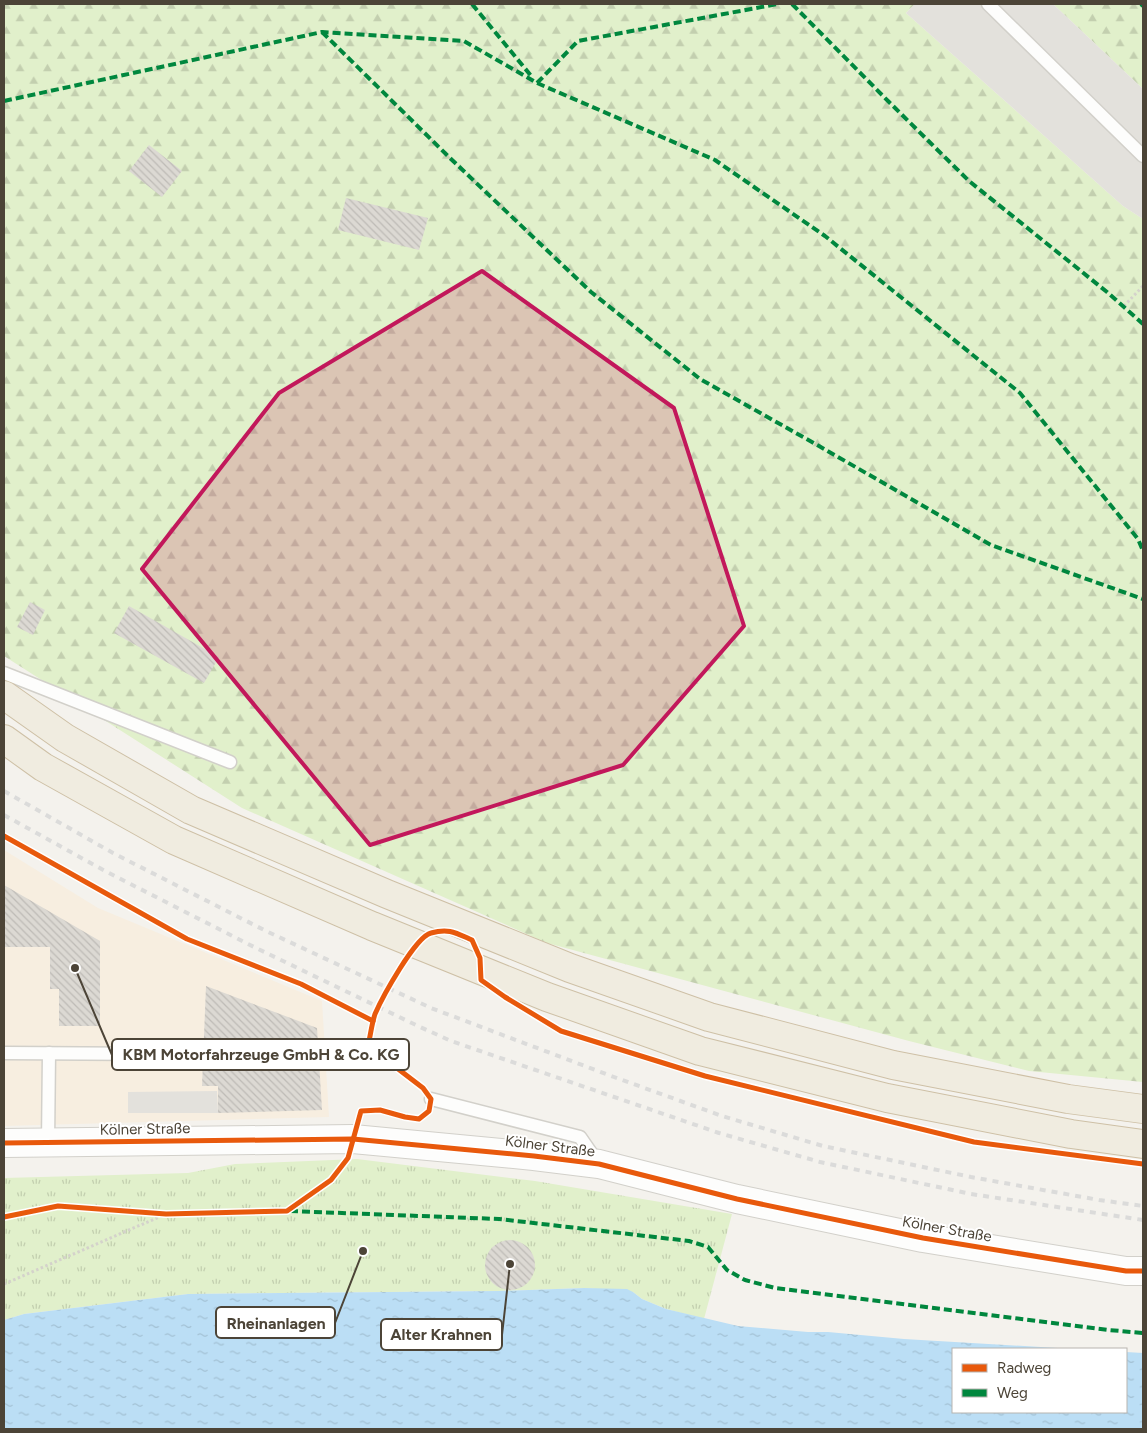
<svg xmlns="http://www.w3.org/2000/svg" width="1147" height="1433" font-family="Figtree,sans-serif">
<defs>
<pattern id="forest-firs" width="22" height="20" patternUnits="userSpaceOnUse" patternTransform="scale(1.25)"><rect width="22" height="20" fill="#e1f0cb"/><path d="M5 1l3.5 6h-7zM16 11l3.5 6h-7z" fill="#c3cfaf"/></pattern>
<pattern id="park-tufts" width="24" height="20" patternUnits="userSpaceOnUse" patternTransform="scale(1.25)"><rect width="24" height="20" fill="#e1f0cb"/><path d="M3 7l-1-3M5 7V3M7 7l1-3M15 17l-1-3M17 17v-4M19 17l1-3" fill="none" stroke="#c3cfaf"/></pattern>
<pattern id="water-ripples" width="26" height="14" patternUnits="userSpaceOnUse" patternTransform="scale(1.25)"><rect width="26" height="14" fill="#bbdef5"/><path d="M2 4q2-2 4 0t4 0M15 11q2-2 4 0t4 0" fill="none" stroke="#a2c0d3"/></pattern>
<pattern id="building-back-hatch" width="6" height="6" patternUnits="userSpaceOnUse" patternTransform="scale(1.25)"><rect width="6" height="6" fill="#dcd9d3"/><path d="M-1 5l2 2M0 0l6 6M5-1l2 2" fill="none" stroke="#bebbb6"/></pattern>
</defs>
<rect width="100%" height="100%" fill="#f4f2ed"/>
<polygon fill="#f7eee0" points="4,850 98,908 322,1001 329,1117 4,1126"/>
<g fill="url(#forest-firs)">
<polygon points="4,4 915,4 906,13 1123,206 1143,219 1143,1082 1029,1071 909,1041 547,943 242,808 4,656"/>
<polygon points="1053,4 1143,4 1143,89"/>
</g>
<polygon fill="url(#park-tufts)" points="357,1159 535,1181 732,1214 704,1319 666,1309 642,1299 633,1292 584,1288 498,1291 188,1294 24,1314 4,1320 4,1178 188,1173 235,1164"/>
<g fill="#e3e1dc">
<polygon points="915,4 1053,4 1143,89 1143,219 1123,206 906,13"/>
<polygon points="217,1091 218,1113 128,1113 128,1092"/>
</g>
<polygon fill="url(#water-ripples)" points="584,1288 627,1289 633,1292 642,1299 666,1309 738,1326 808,1332 828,1332 904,1339 1074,1349 953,1349 953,1412 1126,1412 1126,1352 1143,1353 1143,1429 4,1429 4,1320 24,1314 188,1294 498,1291"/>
<g fill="url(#building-back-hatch)">
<polygon points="149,145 182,171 162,197 129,171"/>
<polygon points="346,198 428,218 419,250 338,230"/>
<polygon points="30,602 45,610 33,635 17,627"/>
<polygon points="129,606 219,657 204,683 114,633"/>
<polygon points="4,885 100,941 100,1026 59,1026 59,989 50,989 50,947 4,947"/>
<polygon points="206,986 317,1028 322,1110 218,1113 218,1086 202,1086"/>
<circle cx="510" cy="1265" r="25"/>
</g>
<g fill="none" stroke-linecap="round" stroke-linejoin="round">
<defs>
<g id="service">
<polyline points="988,4 1143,156"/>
<polyline points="4,673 230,762"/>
<polyline points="4,1053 163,1054"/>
<polyline points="431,1099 580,1137 598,1163"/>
<polyline points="48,1143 49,1053"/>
</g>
<polyline id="tertiary" points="4,1143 353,1139 534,1156 599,1164 737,1199 923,1238 1126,1271 1143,1271"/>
<g id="trunk">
<polyline points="4,695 65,738 191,810 387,894 570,968 709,1017 893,1065 1068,1099 1143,1109"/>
<polyline points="4,739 43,767 174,840 372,926 547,997 700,1051 887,1098 1071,1134 1143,1144"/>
</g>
</defs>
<use href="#service" stroke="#d2d0ca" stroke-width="15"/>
<use href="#tertiary" stroke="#d2d0ca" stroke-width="30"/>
<use href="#trunk" stroke="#cec0a6" stroke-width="30"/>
<g stroke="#d4d2cb" stroke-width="3" stroke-dasharray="2.5 2.5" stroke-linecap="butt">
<polyline points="1124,306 1143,286"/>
<polyline points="4,1284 166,1214"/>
</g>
<use href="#service" stroke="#fdfdfc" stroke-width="12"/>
<use href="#tertiary" stroke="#fdfdfc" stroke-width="28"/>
<use href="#trunk" stroke="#f0ece0" stroke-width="28"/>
<g stroke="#dbdbda" stroke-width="4" stroke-dasharray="6 6" stroke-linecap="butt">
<polyline points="4,791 113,853 266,931 431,1008 614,1077 722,1116 823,1146 971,1177 1099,1200 1143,1206"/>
<polyline points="4,815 105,871 256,948 418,1026 451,1041 719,1133 820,1162 971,1194 1143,1220"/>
</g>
<g stroke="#00873e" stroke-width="4" stroke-dasharray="8 4" stroke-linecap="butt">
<polyline points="472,4 532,77"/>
<polyline points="792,4 889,102 969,181 1107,292 1143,324"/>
<polyline points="1141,4 1143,6"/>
<polyline points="322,32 451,159 591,292 700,379 819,446 991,545 1143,599"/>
<polyline points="537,83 578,41 778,4"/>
<polyline points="4,101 322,32 464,41 537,83 715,160 825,236 1020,393 1138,539 1143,551"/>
<polyline points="290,1211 499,1219 689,1241 708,1247 727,1270 745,1280 775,1288 1109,1330 1143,1333"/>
</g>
<defs>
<g id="cycleway">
<polyline points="4,836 187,939 301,984 373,1021"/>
<polyline points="4,1143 353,1139 534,1156 599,1164 737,1199 923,1238 1126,1271 1143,1271"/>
<path d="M4,1217L58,1206L166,1214L287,1211L331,1180L348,1158L361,1111L380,1110L405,1117L419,1119L429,1111L431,1099L423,1088L389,1062L369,1041C371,1032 372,1023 375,1014C382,998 415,937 431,933C449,928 456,933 472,940L480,958L481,980L505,997L561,1031L705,1076L974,1142L1143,1164"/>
</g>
</defs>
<use href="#cycleway" stroke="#fff" stroke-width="8"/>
<use href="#cycleway" stroke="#e8590c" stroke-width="5"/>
</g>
<path fill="#c2185b" fill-opacity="0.2" stroke="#c2185b" stroke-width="4" stroke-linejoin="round" d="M482,271L674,408L744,626L623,765L370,845L142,569L279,393Z"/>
<g text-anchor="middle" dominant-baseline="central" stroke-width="4" stroke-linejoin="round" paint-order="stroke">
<g font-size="15" fill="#4c4437" stroke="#fff">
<text transform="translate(145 1129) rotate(-1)">Kölner Straße</text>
<text transform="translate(550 1146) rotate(7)">Kölner Straße</text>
<text transform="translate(947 1229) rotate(10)">Kölner Straße</text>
</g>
</g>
<path fill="none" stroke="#4c4437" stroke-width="2" d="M75 968L112 1055M363 1251L335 1323M510 1264L502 1335"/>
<g fill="#4c4437" stroke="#fff" stroke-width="2">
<circle cx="75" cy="968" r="5"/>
<circle cx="363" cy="1251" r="5"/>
<circle cx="510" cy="1264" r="5"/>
</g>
<g fill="#fff" stroke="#4c4437" stroke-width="2">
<rect x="112" y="1039" width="297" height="31" rx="5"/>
<rect x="216" y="1307" width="119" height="31" rx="5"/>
<rect x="381" y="1319" width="121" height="31" rx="5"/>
</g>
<g font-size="16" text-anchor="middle" font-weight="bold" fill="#4c4437">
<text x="261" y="1060">KBM Motorfahrzeuge GmbH &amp; Co. KG</text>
<text x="276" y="1329">Rheinanlagen</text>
<text x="441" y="1340">Alter Krahnen</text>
</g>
<rect width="1147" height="1433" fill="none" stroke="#4c4437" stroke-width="10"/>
<rect x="952" y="1348" width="175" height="65" fill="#ffffff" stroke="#b7b4af"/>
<rect x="962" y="1364" width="25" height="8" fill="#e8590c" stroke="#b7b4af"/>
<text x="997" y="1373" font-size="15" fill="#4c4437">Radweg</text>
<rect x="962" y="1389" width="25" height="8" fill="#00873e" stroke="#b7b4af"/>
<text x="997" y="1398" font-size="15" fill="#4c4437">Weg</text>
</svg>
